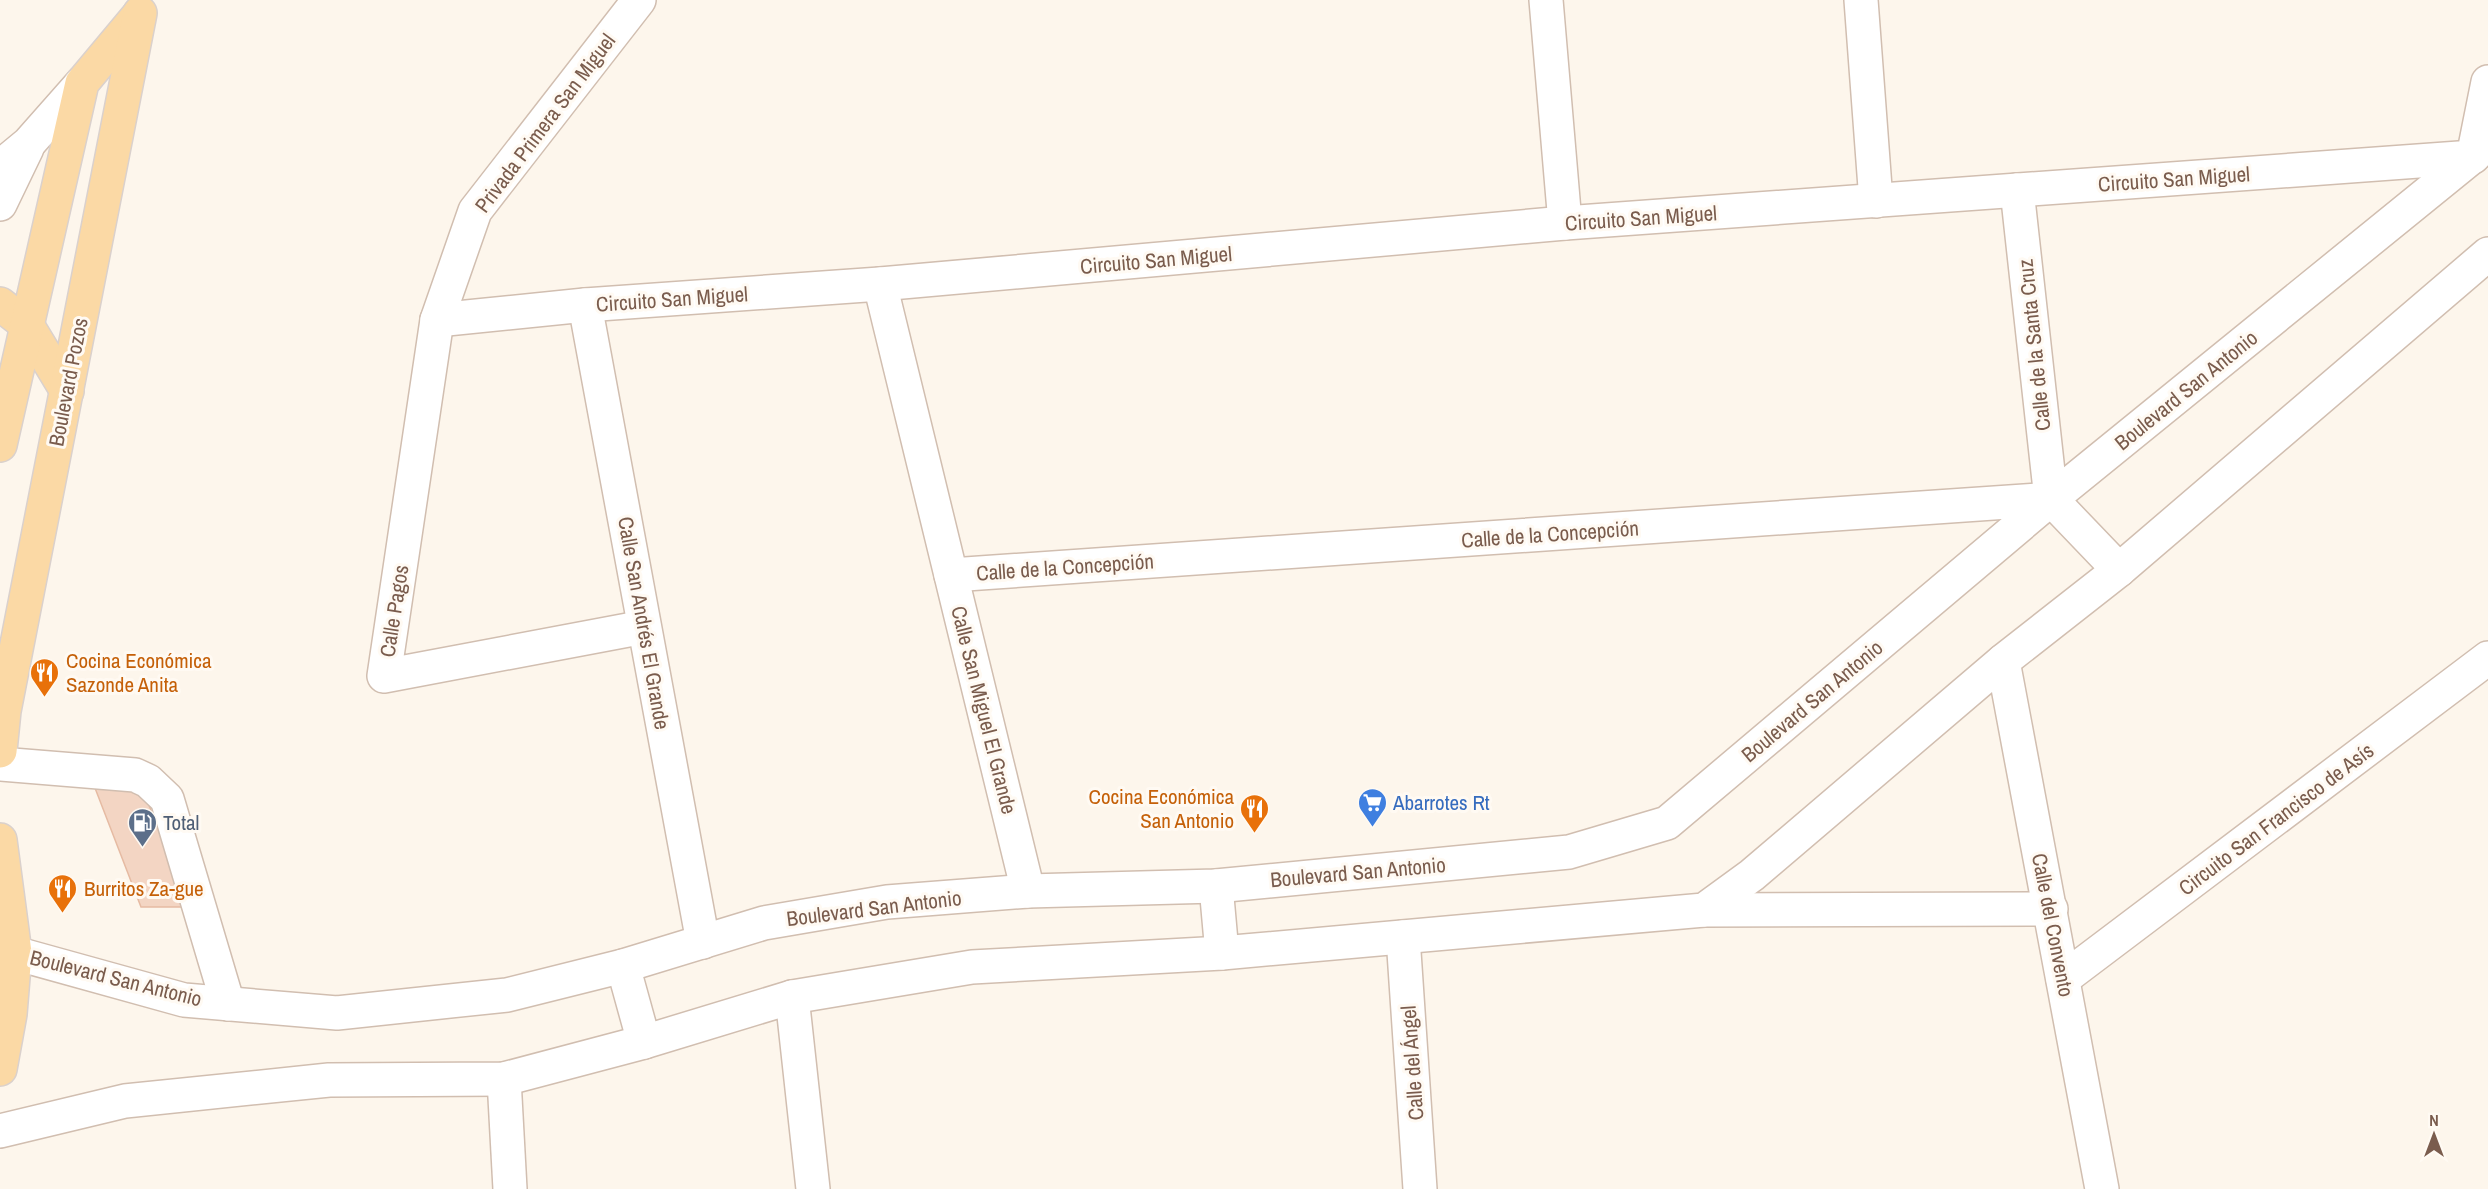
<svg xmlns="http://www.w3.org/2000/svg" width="2488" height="1189" font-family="'Archivo Narrow',sans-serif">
<rect width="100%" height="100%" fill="#fdf6ec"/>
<polygon fill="#f3d5c3" stroke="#e6bba3" stroke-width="1.5" points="95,788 142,788 190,907 141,907"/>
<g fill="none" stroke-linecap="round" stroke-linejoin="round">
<defs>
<g id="minor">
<polyline points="639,0 475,211 437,320 384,676 644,627"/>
<polyline points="1546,0 1565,223"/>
<polyline points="1861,0 1876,201"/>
<polyline points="0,167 29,143 82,83"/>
<polyline points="2017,190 2051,499"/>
<polyline points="0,204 27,148"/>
<polyline points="880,284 1028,891"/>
<polyline points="585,305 703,942"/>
<polyline points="437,320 585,305 880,284 1565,223 2473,157 2488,82"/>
<polyline points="951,575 2051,499 2119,570"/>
<polyline points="2003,661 2102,1189"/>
<polyline points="0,764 135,775 148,781 167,799 228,1004"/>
<polyline points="1216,886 1222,953"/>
<polyline points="1704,910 2051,909"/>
<polyline points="1403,937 1420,1189"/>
<polyline points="0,949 184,1000 337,1013 507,995 623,966 764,923 887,902 1028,891 1216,886 1569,852 1667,823 2051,499 2488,144"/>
<polyline points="623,966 644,1042"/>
<polyline points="2063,979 2488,658"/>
<polyline points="792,997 813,1189"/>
<polyline points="504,1079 510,1189"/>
<polyline points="0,1131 125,1101 329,1080 504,1079 644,1042 792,997 972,967 1222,953 1704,910 1752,875 2003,661 2119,570 2488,254"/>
</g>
<g id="major">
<polyline points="0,304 27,325 67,391"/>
<polyline points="0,445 82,83 138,16"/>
<polyline points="0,751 4,711 140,13"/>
<polyline points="0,840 15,953 10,1014 0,1069"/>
</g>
</defs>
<use href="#minor" stroke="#d1beb0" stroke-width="36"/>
<use href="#major" stroke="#dad1cd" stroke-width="36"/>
<use href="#minor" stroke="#fff" stroke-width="33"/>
<use href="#major" stroke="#fbd9a5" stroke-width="33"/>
</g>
<defs>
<symbol id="restaurant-pin" viewBox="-11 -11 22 30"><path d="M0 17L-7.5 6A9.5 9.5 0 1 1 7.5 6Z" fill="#e8710a" stroke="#fffaf3"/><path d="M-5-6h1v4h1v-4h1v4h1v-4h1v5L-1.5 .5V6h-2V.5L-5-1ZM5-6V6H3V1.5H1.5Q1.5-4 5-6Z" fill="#fff"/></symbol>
<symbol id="supermarket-pin" viewBox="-11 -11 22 30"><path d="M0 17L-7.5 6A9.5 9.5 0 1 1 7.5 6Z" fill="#3f7fe0" stroke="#fffaf3"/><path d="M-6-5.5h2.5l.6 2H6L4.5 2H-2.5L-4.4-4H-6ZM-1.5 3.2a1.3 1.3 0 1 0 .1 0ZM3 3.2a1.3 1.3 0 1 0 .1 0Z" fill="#fff"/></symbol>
<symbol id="fuel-pin" viewBox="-11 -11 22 30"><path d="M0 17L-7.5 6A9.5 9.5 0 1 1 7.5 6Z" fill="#5c6f8a" stroke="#fffaf3"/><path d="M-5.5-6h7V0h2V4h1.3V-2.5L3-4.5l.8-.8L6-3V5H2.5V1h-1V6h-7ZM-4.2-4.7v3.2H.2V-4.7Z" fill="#fff"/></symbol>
</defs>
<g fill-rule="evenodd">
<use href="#restaurant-pin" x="28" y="656" width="33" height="45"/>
<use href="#supermarket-pin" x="1356" y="786" width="33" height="45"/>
<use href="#restaurant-pin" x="1238" y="792" width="33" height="45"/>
<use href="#fuel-pin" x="126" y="806" width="33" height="45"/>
<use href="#restaurant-pin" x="46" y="872" width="33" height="45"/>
</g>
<g text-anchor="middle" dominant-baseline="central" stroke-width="6" stroke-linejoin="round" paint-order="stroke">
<g font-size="21" fill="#7a5c4d" stroke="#fffaf3">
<text transform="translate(545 123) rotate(-53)">Privada Primera San Miguel</text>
<text transform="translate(2174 179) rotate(-4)">Circuito San Miguel</text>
<text transform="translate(1641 218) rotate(-4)">Circuito San Miguel</text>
<text transform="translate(1156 260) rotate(-5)">Circuito San Miguel</text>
<text transform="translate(672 299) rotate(-4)">Circuito San Miguel</text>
<text transform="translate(2034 345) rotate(-96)">Calle de la Santa Cruz</text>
<text transform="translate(68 382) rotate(-79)">Boulevard Pozos</text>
<text transform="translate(2186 390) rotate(-39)">Boulevard San Antonio</text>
<text transform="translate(1550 534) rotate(-4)">Calle de la Concepción</text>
<text transform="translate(1065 567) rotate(-4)">Calle de la Concepción</text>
<text transform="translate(394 611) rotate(-81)">Calle Pagos</text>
<text transform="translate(644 623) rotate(80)">Calle San Andrés El Grande</text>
<text transform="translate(1812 701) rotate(-40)">Boulevard San Antonio</text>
<text transform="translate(984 710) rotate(76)">Calle San Miguel El Grande</text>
<text transform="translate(2276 819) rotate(-37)">Circuito San Francisco de Asís</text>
<text transform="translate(1358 872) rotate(-5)">Boulevard San Antonio</text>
<text transform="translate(874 908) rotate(-7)">Boulevard San Antonio</text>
<text transform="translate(2053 925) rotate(79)">Calle del Convento</text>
<text transform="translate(116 978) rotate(14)">Boulevard San Antonio</text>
<text transform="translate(1412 1063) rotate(-94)">Calle del Ángel</text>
</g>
<g font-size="21" fill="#c56008" stroke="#fffaf3" text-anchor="start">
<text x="66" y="660">Cocina Económica<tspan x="66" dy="24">Sazonde Anita</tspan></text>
<text x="1234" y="796" text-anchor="end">Cocina Económica<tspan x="1234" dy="24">San Antonio</tspan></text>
<text x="84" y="888">Burritos Za-gue</text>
</g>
<g font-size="21" fill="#366cbe" stroke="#fffaf3" text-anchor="start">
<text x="1393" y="802">Abarrotes Rt</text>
</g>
<g font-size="21" fill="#4e5e75" stroke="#fffaf3" text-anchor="start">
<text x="163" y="822">Total</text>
</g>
</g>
<g transform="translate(2434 1135)" stroke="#fffaf3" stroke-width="4.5" paint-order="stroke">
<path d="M0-4.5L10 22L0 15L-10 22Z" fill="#7a5c4d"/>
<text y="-9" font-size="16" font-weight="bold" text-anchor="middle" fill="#7a5c4d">N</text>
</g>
</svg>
